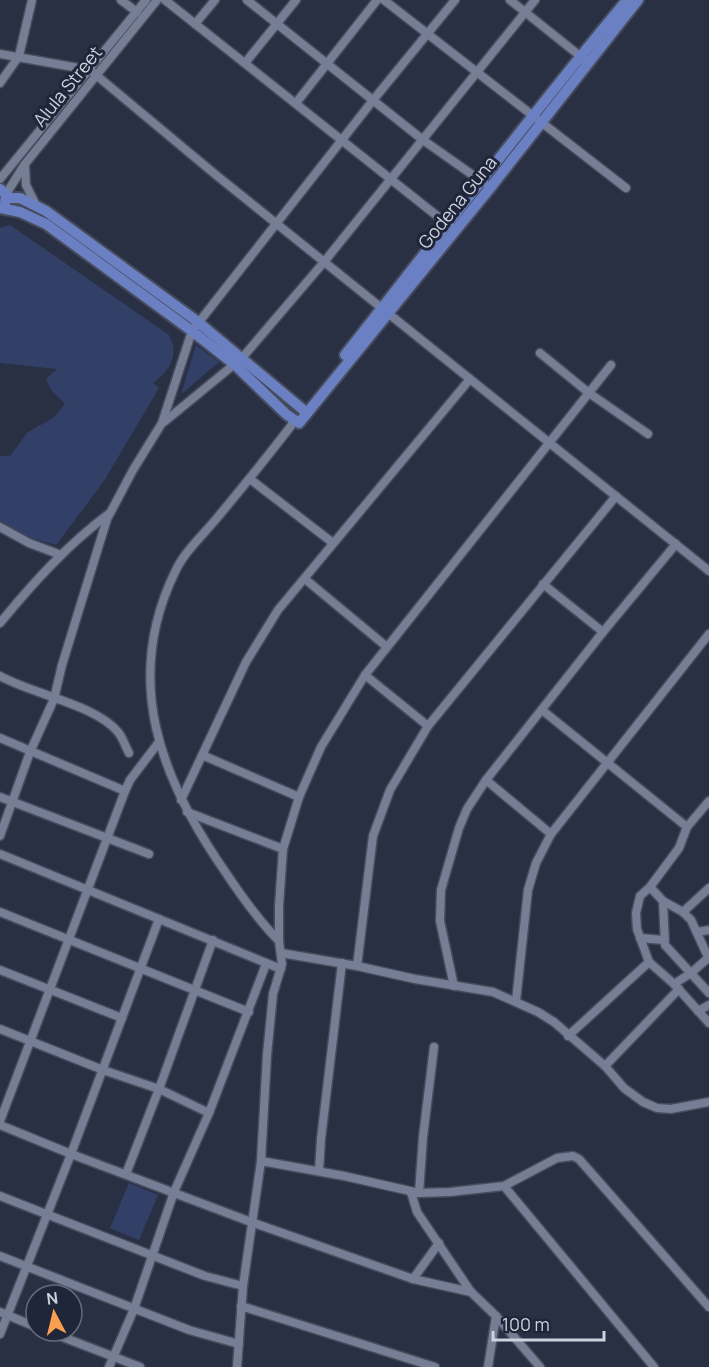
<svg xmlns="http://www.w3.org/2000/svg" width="709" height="1367" font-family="Manrope,sans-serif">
<rect width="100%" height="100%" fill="#293044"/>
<g fill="#324067">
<path d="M10,225L169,335C180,355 170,370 153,383L159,388L104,481L56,545L28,537L0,523V456H10L28,432L53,418L65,404L51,390L46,379L57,369L0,363V228Z"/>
<polygon points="196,345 219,362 183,393 182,391"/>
<polygon points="129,1183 158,1195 139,1240 110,1228"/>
</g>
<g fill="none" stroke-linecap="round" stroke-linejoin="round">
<defs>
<g id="minor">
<polyline points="121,0 137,12"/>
<polyline points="165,0 451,227"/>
<polyline points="247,0 423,140 484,183"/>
<polyline points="384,0 626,188"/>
<polyline points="510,0 585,60"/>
<polyline points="195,24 215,0"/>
<polyline points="0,54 90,70 216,175 709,571"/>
<polyline points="245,63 296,0"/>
<polyline points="0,83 19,56 32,0"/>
<polyline points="296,103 377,0"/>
<polyline points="25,166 26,185 36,205"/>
<polyline points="0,179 146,0"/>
<polyline points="6,194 25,164 157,0"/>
<polyline points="540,353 589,393 648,434"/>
<polyline points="164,422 242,358 324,262 535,0"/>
<polyline points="250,479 333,543"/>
<polyline points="0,527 29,543 61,555"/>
<polyline points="305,579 387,647"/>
<polyline points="543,584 603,632"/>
<path d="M0,623C33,583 68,544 110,513"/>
<polyline points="365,675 428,726"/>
<path d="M0,676C32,694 96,705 118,732C123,738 125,746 129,753"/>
<polyline points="542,710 687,827"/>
<polyline points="0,738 125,791"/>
<polyline points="202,755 299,797"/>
<polyline points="486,780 551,834"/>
<polyline points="0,797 149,854"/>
<polyline points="181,800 246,662 278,610 470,379"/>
<polyline points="709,801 687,827 679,848 650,887 640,896 636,913 637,929 649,962 674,984 709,1023"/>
<polyline points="187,812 283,849"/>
<polyline points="0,836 30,752 54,699 62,665 107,519 133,470 162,423 192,331 374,99 455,0"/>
<polyline points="0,854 281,969"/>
<polyline points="650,887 663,901 683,912 691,920 709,959"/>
<polyline points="663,901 665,945 709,993"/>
<polyline points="0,912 249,1012"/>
<polyline points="683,912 709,888"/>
<polyline points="697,932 709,930"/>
<polyline points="640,938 663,940"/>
<path d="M279,941C258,920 242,897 226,873C161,780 122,681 175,572C184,552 203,535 217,518C242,488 267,457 291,426L294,419"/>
<polyline points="281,953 357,966 415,979 493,992 538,1012 554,1022 605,1066 624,1088 643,1102 657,1108 671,1109 709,1102"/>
<polyline points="357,966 373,836 390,790 428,726 616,496"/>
<polyline points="0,970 122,1018"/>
<polyline points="674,984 691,973 708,958"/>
<polyline points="454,986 440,921 441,890 459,828 467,809 486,780 603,632 676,544"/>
<polyline points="516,1001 528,890 536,863 551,834 709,634"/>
<polyline points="698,1011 709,1005"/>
<polyline points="0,1029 103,1070 159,1089 209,1113"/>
<polyline points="568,1036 649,962"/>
<polyline points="605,1066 679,989"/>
<polyline points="0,1121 125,791 130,780 159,742"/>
<polyline points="0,1125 71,1154 251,1222 413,1279 471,1292"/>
<polyline points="261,1161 344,1176 419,1193 450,1192 504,1186 557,1158 573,1156 579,1159 709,1307"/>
<polyline points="319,1171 321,1139 342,963"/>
<polyline points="126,1174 159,1089 213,940"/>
<polyline points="504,1186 654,1367"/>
<polyline points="411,1192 417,1212 471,1292 496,1316 540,1367"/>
<polyline points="419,1193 423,1137 434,1047"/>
<polyline points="0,1196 205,1276 243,1286"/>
<polyline points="0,1256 189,1330 239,1344"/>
<polyline points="413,1279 439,1243"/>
<polyline points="241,1306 435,1367"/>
<polyline points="0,1312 36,1327"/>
<polyline points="47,1331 140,1367"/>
<polyline points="0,1334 71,1154 159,919"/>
<polyline points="109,1367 134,1309 174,1192 209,1113 266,964"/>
<polyline points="237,1367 243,1286 261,1161 267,1055 273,994 282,964 279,941 279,906 283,849 299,797 321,747 365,675 611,365"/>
<polyline points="488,1367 496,1316"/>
</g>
<g id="major">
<polyline points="0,189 6,194 5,204"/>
<polyline points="7,198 20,198 46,211 198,322 307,413"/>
<polyline points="0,208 20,212 46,224 192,331 234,364 286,414 299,423 490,188 638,0"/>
<path d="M345,355C439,236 530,116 627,0"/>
</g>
</defs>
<use href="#minor" stroke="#464c5c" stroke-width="11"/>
<use href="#major" stroke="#464c5c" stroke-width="14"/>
<use href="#minor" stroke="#767e95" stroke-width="8"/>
<use href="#major" stroke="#6b80c2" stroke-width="10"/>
</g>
<g text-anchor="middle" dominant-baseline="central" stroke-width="6" stroke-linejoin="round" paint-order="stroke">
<g font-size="18" fill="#cdd2de" stroke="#202639">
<text transform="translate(67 86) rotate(-51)">Alula Street</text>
<text transform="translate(457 202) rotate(-51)">Godena Guna</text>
</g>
</g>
<g transform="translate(54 1313) rotate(353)"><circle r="28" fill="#202639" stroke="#656b7b" stroke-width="1.5"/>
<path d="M0-4.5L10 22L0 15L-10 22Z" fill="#fa9f4f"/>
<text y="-9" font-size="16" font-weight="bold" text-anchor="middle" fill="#cdd2de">N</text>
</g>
<path d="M493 1331v9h111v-9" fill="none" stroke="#cdd2de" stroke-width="3"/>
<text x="502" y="1331" font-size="18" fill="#cdd2de" stroke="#202639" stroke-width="4.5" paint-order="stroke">100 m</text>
</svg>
